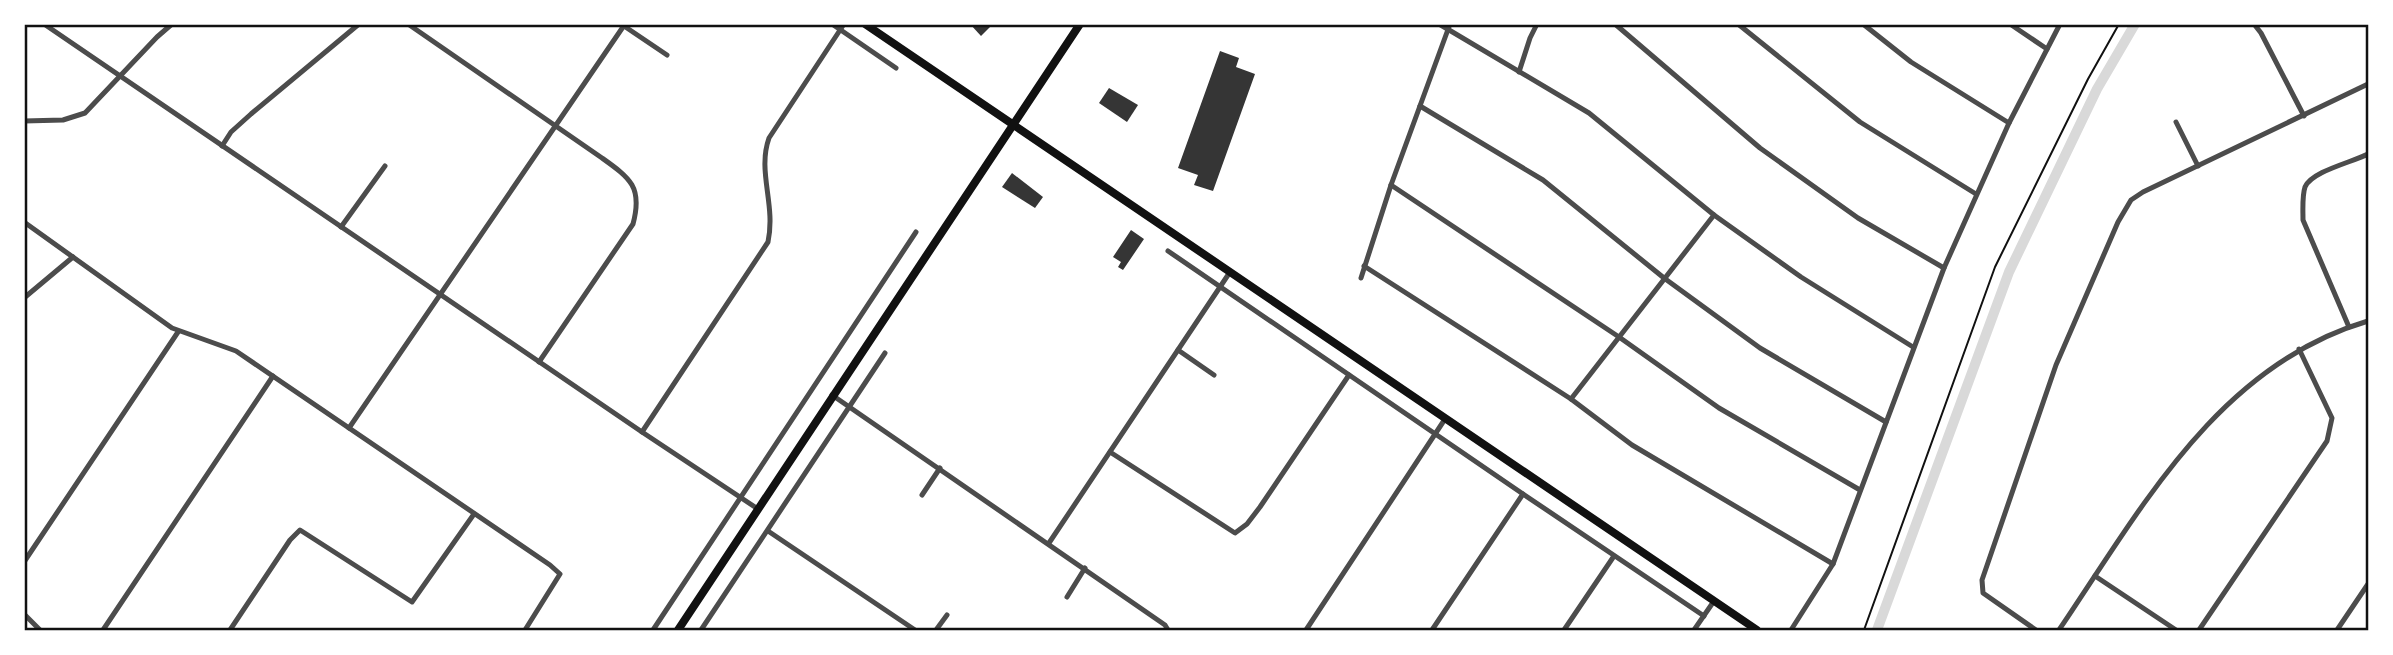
<svg xmlns="http://www.w3.org/2000/svg" width="2393" height="655" font-family="'PT Sans Narrow',sans-serif">
<rect width="100%" height="100%" fill="#fff"/>
<g fill="none" stroke-linecap="round" stroke-linejoin="round">
<polyline stroke="#d9d9d9" stroke-width="10" points="1877,630 2009,272 2097,89 2135,24"/>
</g>
<g fill="#353535">
<polygon points="970,24 993,24 981,36"/>
<polygon points="1220,51 1239,58 1236,67 1255,74 1213,191 1194,185 1198,175 1178,168"/>
<polygon points="1109,88 1138,105 1127,122 1099,103"/>
<polygon points="1012,173 1043,197 1035,208 1002,187"/>
<polygon points="1131,230 1144,239 1123,270 1118,267 1121,262 1113,257"/>
</g>
<g fill="none" stroke-linecap="round" stroke-linejoin="round">
<polyline stroke="#111" stroke-width="2" points="1864,630 1995,267 2088,79 2119,24"/>
<g stroke="#4c4c4c" stroke-width="5">
<polyline points="44,24 642,432 758,509"/>
<path d="M408,24L602,158C630,178 643,187 633,224L539,362"/>
<polyline points="832,24 896,68"/>
<polyline points="1439,24 1589,113 1714,215 1801,277 1913,347"/>
<polyline points="1615,24 1760,148 1858,218 1944,268"/>
<polyline points="1738,24 1860,122 1976,194"/>
<polyline points="1863,24 1911,62 2009,123"/>
<polyline points="2010,24 2047,49"/>
<polyline points="2254,24 2261,33 2304,116"/>
<polyline points="624,26 667,55"/>
<polyline points="1519,72 1530,38 1537,24"/>
<polyline points="1420,106 1543,180 1664,278 1760,348 1886,422"/>
<polyline points="24,121 63,120 85,113 157,37 172,24"/>
<polyline points="2176,122 2198,166"/>
<polyline points="222,146 231,132 251,114 359,24"/>
<polyline points="1391,185 1619,337 1719,408 1860,490"/>
<polyline points="24,222 172,328 236,351 550,565 560,574 525,630"/>
<polyline points="341,227 385,166"/>
<polyline points="1168,251 1523,494 1704,616"/>
<polyline points="1364,266 1571,399 1632,445 1833,564"/>
<polyline points="1361,278 1391,185 1450,24"/>
<polyline points="24,298 73,257"/>
<path d="M2349,327L2303,220C2303,210 2302,196 2305,187C2312,171 2353,162 2368,154"/>
<polyline points="1178,350 1214,375"/>
<polyline points="832,395 1165,625 1168,630"/>
<polyline points="1571,399 1714,215"/>
<polyline points="349,428 625,24"/>
<path d="M642,432L768,242C776,204 757,172 769,138L844,24"/>
<polyline points="1110,452 1235,533 1247,524 1260,507 1349,375"/>
<polyline points="922,495 940,468"/>
<polyline points="768,531 915,630"/>
<polyline points="1049,543 1230,272"/>
<polyline points="24,562 178,332"/>
<polyline points="2095,576 2176,630"/>
<polyline points="1067,597 1085,568"/>
<polyline points="24,614 40,630"/>
<polyline points="103,630 273,376"/>
<polyline points="230,630 290,540 300,530 412,602 474,514"/>
<polyline points="653,630 916,232"/>
<polyline points="701,630 885,353"/>
<polyline points="936,630 947,615"/>
<polyline points="1306,630 1445,419"/>
<polyline points="1432,630 1523,494"/>
<polyline points="1564,630 1614,556"/>
<polyline points="1694,630 1714,601"/>
<polyline points="1791,630 1833,564 1944,268 2009,123 2060,24"/>
<polyline points="2036,630 1983,593 1982,580 2056,365 2118,222 2131,200 2143,192 2368,84"/>
<path d="M2059,630C2141,509 2218,365 2368,321"/>
<polyline points="2199,630 2327,441 2332,418 2299,349"/>
<polyline points="2337,630 2368,584"/>
</g>
<g stroke="#111" stroke-width="8">
<polyline points="865,24 1757,630"/>
<polyline points="678,630 1080,24"/>
</g>
</g>
<rect width="2393" height="655" fill="none" stroke="#ffffff" stroke-width="52"/>
<rect x="26" y="26" width="2341" height="603" fill="none" stroke="#111" stroke-width="2.5"/>
</svg>
